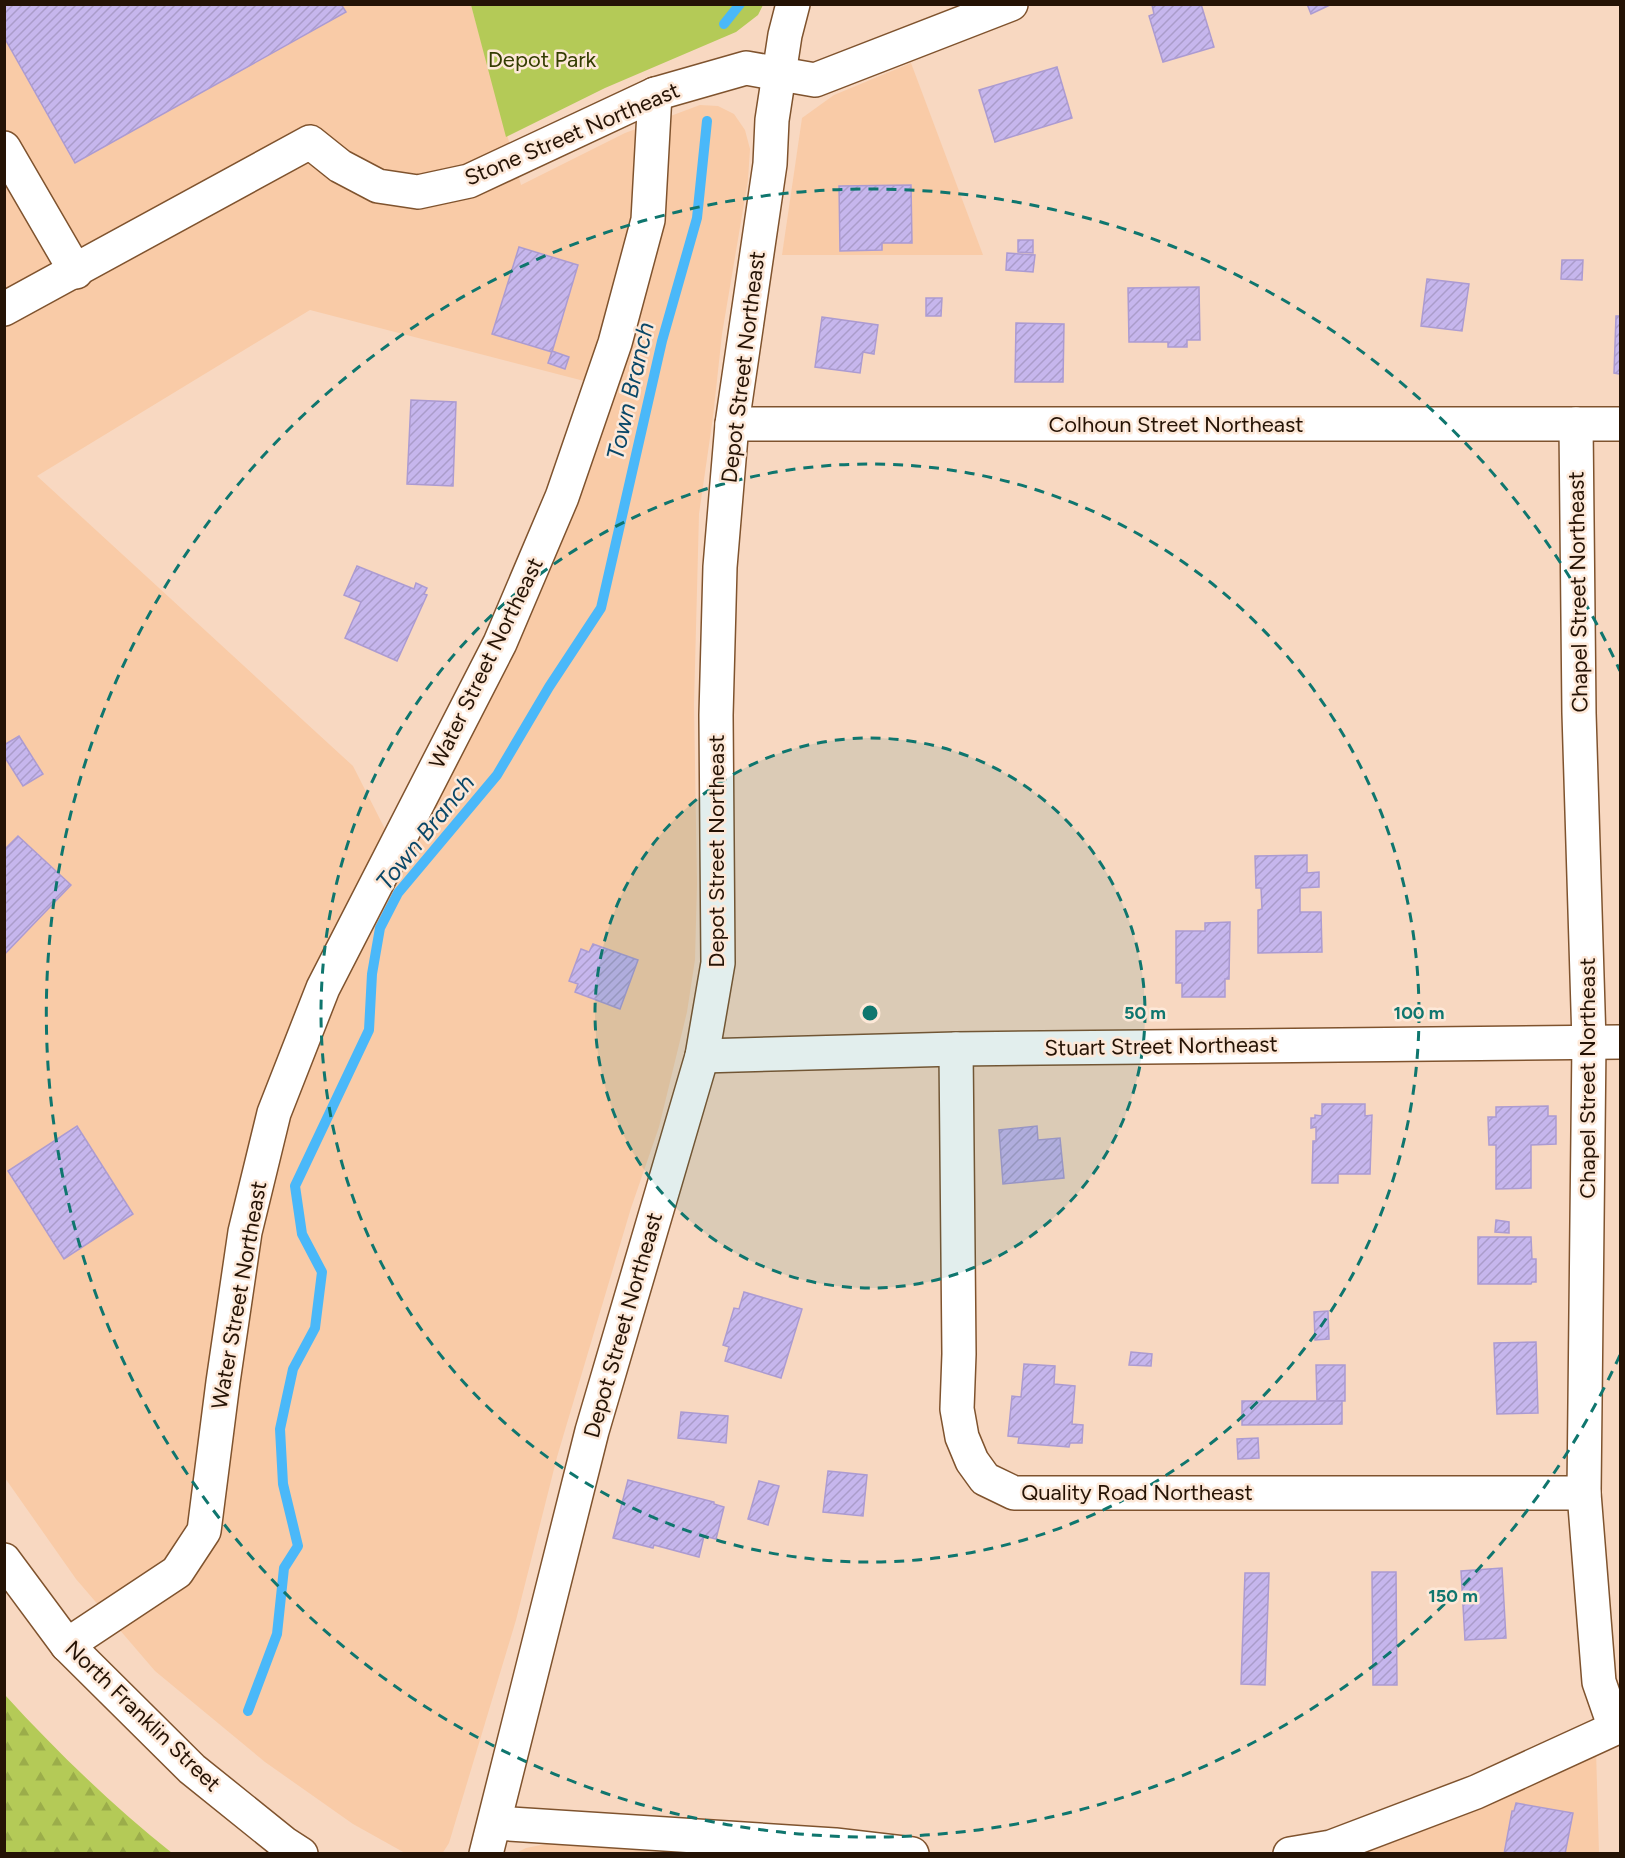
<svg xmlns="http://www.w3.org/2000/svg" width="1625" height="1858" font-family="Figtree,sans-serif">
<defs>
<pattern id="forest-firs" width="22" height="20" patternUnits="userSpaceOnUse" patternTransform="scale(1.5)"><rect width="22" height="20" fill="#b4ca57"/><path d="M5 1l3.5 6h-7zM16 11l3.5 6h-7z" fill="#9bad4a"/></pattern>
<pattern id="building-hatch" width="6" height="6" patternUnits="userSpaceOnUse" patternTransform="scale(1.5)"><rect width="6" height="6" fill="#c6b6ed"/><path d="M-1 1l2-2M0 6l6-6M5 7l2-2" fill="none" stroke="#aa9cca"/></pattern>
</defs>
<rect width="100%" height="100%" fill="#f8d8c1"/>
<g fill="#f9cba7" fill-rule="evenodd">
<path d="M5,5H471L521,185L625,133L700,105L718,106L734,114L745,130L750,149L748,180L722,334L713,417L699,514L694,704L697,884L695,960L687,1012L659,1127L631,1208L557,1457L516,1620L449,1843L442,1854L405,1853L353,1824L265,1762L155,1671L76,1579L5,1478ZM310,310L588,382L517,566L467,673L386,831L353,766L37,476Z"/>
<polygon points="911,63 983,255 782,255 802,118 834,95"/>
<polygon points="1596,1750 1599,1853 1359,1854 1399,1840 1469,1811"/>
<polygon points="551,1843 575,1843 653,1852 798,1854 514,1854 526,1848"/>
</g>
<polygon fill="#b4ca57" points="471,5 471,4 763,5 758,15 736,32 605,88 506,137"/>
<path fill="url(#forest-firs)" d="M5,1695C57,1752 112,1805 172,1853H5Z"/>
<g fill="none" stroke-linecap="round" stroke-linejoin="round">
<g stroke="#4ab8f9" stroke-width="10">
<polyline points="724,24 740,4"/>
<polyline points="248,1711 277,1634 284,1568 298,1546 283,1484 280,1429 293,1369 315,1328 322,1272 302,1234 295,1186 369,1030 372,974 380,928 398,893 497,775 549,687 601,608 662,341 697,218 707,121"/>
</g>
</g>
<g fill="url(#building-hatch)" stroke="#ac9bd1" stroke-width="1.5">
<polygon points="4,4 341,4 346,12 75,163 4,37"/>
<polygon points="1201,4 1214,47 1163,62 1149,16 1154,14 1152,5"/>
<polygon points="1307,4 1332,4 1311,14"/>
<polygon points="1057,67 1072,118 995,142 979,90"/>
<polygon points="911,185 912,243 882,243 882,250 840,251 839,186"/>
<polygon points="1018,240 1033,240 1033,253 1018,252"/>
<polygon points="519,247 578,265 552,352 492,334"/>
<polygon points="1007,253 1035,255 1033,272 1006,270"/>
<polygon points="1562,260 1583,260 1582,280 1561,279"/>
<polygon points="1427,279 1469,284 1462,331 1421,326"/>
<polygon points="1199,287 1200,340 1187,340 1187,347 1168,347 1168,342 1129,342 1128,288"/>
<polygon points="926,298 942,298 941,316 926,316"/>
<polygon points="1616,316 1620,316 1620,374 1614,373"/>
<polygon points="822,317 878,325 874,354 863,352 860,373 815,367"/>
<polygon points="1016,323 1064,324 1063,382 1015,382"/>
<polygon points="552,351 569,357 565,369 548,363"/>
<polygon points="411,400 456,402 453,486 407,484"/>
<polygon points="357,566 414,589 416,583 427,588 424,594 427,595 397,661 345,638 361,602 344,595"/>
<polygon points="19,736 43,774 23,786 4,756 4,745"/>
<polygon points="18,836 71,885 4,955 4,850"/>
<polygon points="1307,855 1307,873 1319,872 1319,887 1300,888 1300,912 1321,912 1322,952 1258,953 1258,910 1262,909 1261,888 1256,888 1255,856"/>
<polygon points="1230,922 1229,979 1225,979 1225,997 1182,997 1182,983 1176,983 1176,931 1205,931 1205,923"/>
<polygon points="593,944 638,960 620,1009 575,992 578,984 569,981 581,949 589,952"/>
<polygon points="1322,1104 1365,1104 1365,1116 1372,1115 1370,1174 1338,1174 1338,1183 1312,1183 1313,1141 1316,1141 1316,1127 1311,1128 1311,1118 1315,1118 1315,1115 1322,1116"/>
<polygon points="1548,1106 1548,1116 1556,1116 1556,1144 1531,1145 1531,1188 1496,1189 1496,1145 1489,1145 1488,1117 1496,1117 1496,1107"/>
<polygon points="77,1126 133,1214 64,1259 8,1171"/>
<polygon points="1037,1126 1038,1140 1060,1138 1064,1178 1003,1184 999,1130"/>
<polygon points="1496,1220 1509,1222 1509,1233 1495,1232"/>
<polygon points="1478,1237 1531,1237 1532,1259 1536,1259 1536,1282 1532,1282 1531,1284 1478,1284"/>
<polygon points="744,1292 802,1309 781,1378 725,1361 729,1347 723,1345 734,1308 739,1309"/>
<polygon points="1328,1311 1329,1339 1315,1340 1314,1312"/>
<polygon points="1536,1342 1538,1413 1497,1414 1494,1343"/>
<polygon points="1131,1352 1152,1354 1151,1366 1129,1365"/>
<polygon points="1024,1364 1055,1366 1054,1384 1075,1386 1072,1424 1083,1425 1082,1443 1070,1443 1069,1447 1018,1443 1019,1437 1008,1436 1012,1396 1021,1397"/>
<polygon points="1316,1365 1345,1365 1345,1401 1317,1401"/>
<polygon points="1242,1401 1342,1401 1342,1424 1242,1425"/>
<polygon points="681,1412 728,1416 726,1443 678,1438"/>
<polygon points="1258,1438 1259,1458 1238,1459 1237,1439"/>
<polygon points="828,1471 867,1475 863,1516 823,1512"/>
<polygon points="628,1480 714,1502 714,1504 724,1507 716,1539 704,1536 699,1557 654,1545 653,1548 613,1538"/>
<polygon points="759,1481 779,1486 768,1525 748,1519"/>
<polygon points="1502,1568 1506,1638 1465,1640 1461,1571"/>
<polygon points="1372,1572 1396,1572 1397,1685 1373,1685"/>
<polygon points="1245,1573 1269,1573 1265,1685 1241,1684"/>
<polygon points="1516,1803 1573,1813 1565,1854 1504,1854 1512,1811 1514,1811"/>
</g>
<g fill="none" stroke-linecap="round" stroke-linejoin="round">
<defs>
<g id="minor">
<polyline points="4,148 76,272"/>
<polyline points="4,309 310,142 340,166 378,186 418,192 469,181 655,94 746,68 815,80 1011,4"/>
<polyline points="732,424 1620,424"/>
<polyline points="1576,424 1579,713 1589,1042 1584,1493 1599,1682 1615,1728"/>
<polyline points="956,1049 959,1354 957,1409 962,1437 972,1461 985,1479 1014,1493 1584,1493"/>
<polyline points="702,1056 956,1049 1620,1042"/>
<polyline points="67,1645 177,1572 204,1531 223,1382 245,1232 274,1113 323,988 500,643 562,497 615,343 648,220 655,94"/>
<polyline points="495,1823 835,1845 912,1854"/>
<polyline points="486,1854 592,1431 702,1056 718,963 716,715 720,567 732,424 770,164 772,120 785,35 793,4"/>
<polyline points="1290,1854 1331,1847 1476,1792 1620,1726"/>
</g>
<polyline id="major" points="4,1560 67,1645 192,1769 284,1843 301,1854"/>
</defs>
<use href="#minor" stroke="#7f532e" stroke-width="36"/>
<use href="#major" stroke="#7f532e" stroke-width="36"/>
<use href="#minor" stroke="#fff" stroke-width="33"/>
<use href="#major" stroke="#fff" stroke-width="33"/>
</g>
<circle cx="870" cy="1013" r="275" fill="#0f766e" fill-opacity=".12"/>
<g fill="none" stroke="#0f766e" stroke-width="3" stroke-dasharray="10 8">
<circle cx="870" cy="1013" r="275"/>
<circle cx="870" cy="1013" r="549"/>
<path d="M1620 1355A824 824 0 1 1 1620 671"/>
</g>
<g text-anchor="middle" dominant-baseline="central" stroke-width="5" stroke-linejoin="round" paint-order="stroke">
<g font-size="22" fill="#333c00" stroke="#fde8d8">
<text x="542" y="59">Depot Park</text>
</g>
<g font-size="22" fill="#251305" stroke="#fde8d8">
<text transform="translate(572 134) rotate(-23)">Stone Street Northeast</text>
<text transform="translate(743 367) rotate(-83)">Depot Street Northeast</text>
<text x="1176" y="424">Colhoun Street Northeast</text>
<text transform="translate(1578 592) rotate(-91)">Chapel Street Northeast</text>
<text transform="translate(486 663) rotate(-64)">Water Street Northeast</text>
<text transform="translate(716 851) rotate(-90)">Depot Street Northeast</text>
<text transform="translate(1161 1046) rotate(-1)">Stuart Street Northeast</text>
<text transform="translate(1587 1078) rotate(-90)">Chapel Street Northeast</text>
<text transform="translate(239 1295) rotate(-80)">Water Street Northeast</text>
<text transform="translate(623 1325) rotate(-74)">Depot Street Northeast</text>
<text x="1137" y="1492">Quality Road Northeast</text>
<text transform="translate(143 1716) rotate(44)">North Franklin Street</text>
</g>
<g font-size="24" font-style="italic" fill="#0a4868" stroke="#fde8d8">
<text transform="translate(630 391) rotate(-77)">Town Branch</text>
<text transform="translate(425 832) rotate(-51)">Town Branch</text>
</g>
</g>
<circle cx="870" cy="1013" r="9" fill="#0f766e" stroke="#fde8d8" stroke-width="3"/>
<g font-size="18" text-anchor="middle" font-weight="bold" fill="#0f766e" stroke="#fde8d8" stroke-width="5" stroke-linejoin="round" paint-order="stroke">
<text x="1145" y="1019">50 m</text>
<text x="1419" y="1019">100 m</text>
<text x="1453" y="1602">150 m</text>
</g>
<rect width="1625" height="1858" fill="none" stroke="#251305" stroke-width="12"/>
</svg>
